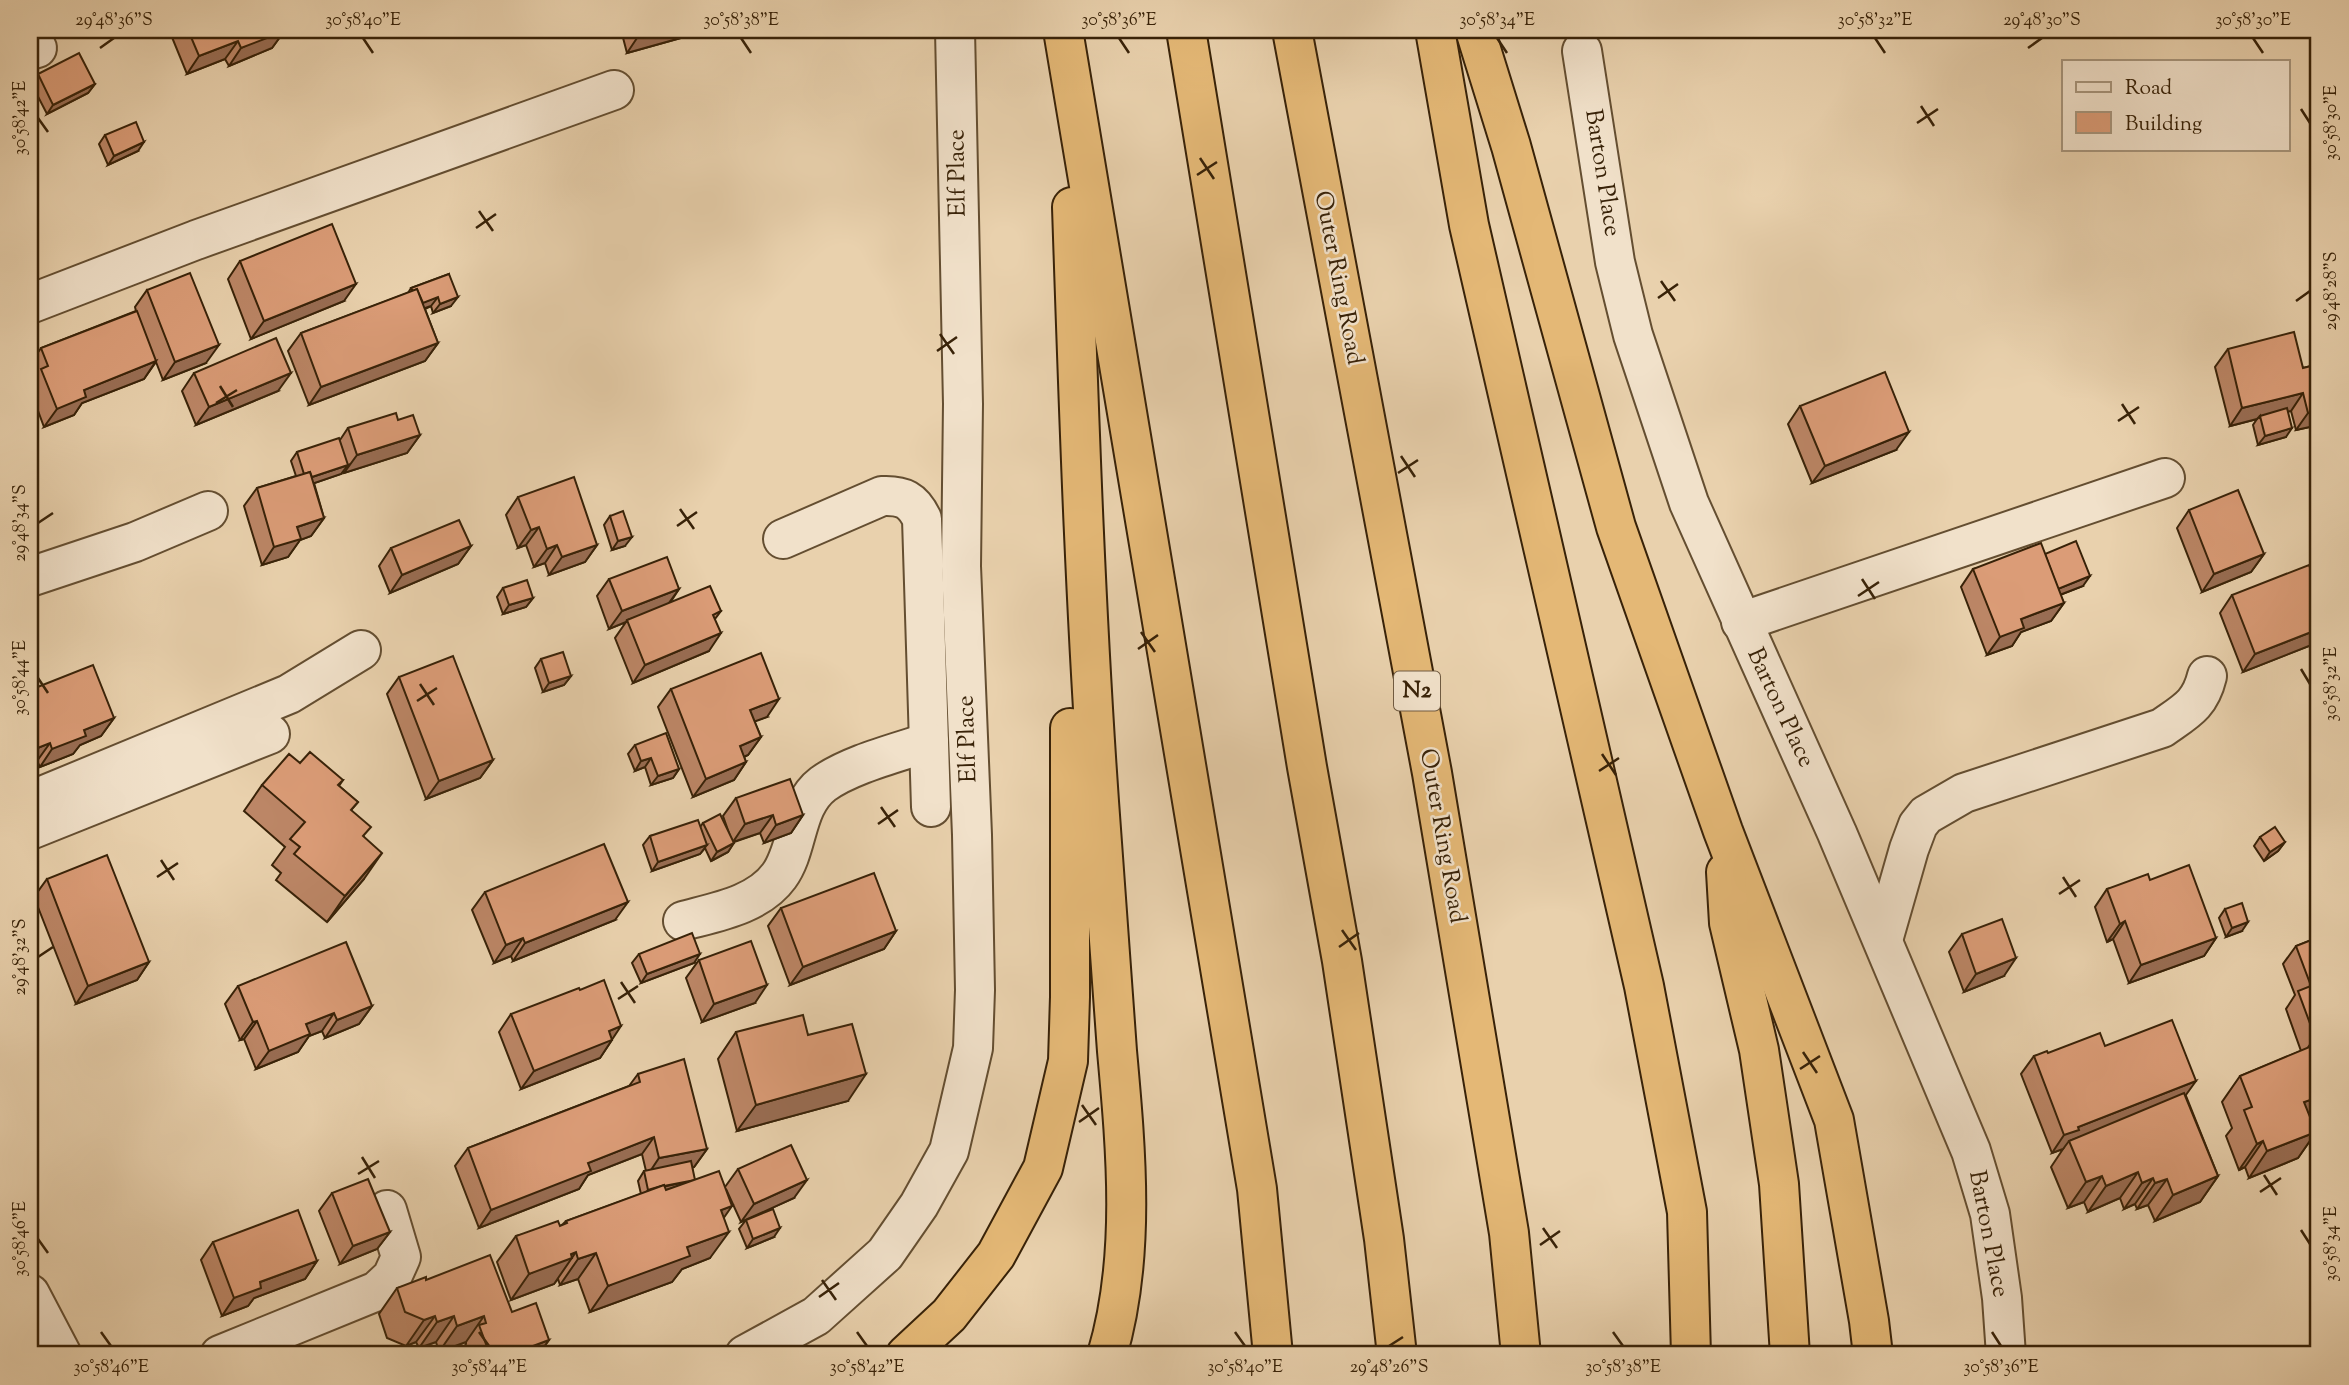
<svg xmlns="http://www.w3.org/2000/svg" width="2349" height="1385" font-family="'Sorts Mill Goudy',serif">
<rect width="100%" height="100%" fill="#e9d1ad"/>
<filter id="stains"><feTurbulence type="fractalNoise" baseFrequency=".00286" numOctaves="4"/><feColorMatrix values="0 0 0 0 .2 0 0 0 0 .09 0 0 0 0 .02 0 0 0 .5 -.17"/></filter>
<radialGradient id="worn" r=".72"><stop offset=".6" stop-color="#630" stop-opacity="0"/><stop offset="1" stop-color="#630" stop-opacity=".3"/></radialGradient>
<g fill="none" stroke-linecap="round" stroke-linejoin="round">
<defs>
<g id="minor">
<polyline points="30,50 37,48"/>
<polyline points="1582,51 1615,262 1633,335 1689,503 1837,833 1971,1151 1990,1214 2002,1298 2006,1355"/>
<polyline points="30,304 196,240 614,90"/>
<path d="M783,539L882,496C903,495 913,500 922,519L931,807"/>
<polyline points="30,577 135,542 208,511"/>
<polyline points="1741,622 2165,478"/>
<polyline points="30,801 289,694 361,650"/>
<polyline points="30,830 270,734"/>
<path d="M683,921C716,912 758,905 779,876C799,849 794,806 823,784C851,764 897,753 929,742"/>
<path d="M1883,940L1909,849L1918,825L1926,815L1964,793L2162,728C2186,711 2200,705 2207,676"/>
<polyline points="30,1294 62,1355"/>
<polyline points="220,1355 377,1291 392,1277 401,1257 387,1210"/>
<polyline points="745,1355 816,1316 885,1254 919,1205 949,1151 973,1048 975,990 972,835 961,566 963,404 955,30"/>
</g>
<g id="highway">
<polyline points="1063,30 1257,1189 1273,1355"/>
<polyline points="1186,30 1307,767 1342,961 1384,1239 1397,1355"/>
<polyline points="1292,30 1432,773 1509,1233 1521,1355"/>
<polyline points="1435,30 1469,225 1644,986 1687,1212 1691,1355"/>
<polyline points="1475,30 1511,146 1616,527 1723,831 1834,1120 1869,1321 1873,1355"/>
<path d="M1072,207C1079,419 1086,631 1102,843C1107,912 1112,981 1117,1051C1126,1150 1136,1258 1107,1355"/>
<polyline points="1726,872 1729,923 1759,1050 1779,1184 1790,1355"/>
<polyline points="906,1355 949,1315 996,1255 1043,1168 1068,1061 1070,997 1070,728"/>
</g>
</defs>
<use href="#minor" stroke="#644e31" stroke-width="42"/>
<use href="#highway" stroke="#382208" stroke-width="42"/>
<use href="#minor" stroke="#f1e1ca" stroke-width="38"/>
<use href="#highway" stroke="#e4b876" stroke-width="38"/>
</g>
<g fill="#bc8666" stroke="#382208" stroke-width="2">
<polygon points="169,30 294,30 292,33 280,37 272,48 229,66 225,59 187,74"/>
<polygon points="621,30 704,30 702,32 627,53"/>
<polygon points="38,74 95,84 88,93 47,114 31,83"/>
<polygon points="105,135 138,151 108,165 99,144"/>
<polygon points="240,261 344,301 251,339 228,279"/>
<polygon points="449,274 451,306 433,313 431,306 425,309 438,343 425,361 309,405 288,351 301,333 408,293 411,288"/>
<polygon points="147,290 206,363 163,380 156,362 144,379 82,403 74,415 44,427 30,389 30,385 33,380 30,370 30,364 41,348 136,311 135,307"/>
<polygon points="2228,349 2303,368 2319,364 2319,425 2296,430 2291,411 2288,411 2286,437 2258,445 2253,425 2257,419 2230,426 2215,367"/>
<polygon points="194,373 278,391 196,425 182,391"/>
<polygon points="1800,406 1896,450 1812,483 1788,424"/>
<polygon points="398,420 420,435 407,453 344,473 343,471 341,474 314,483 324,518 311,536 300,540 288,557 262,565 244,506 257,488 296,476 291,461 297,452 340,440 348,428"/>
<polygon points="518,497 597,545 585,562 549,575 545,563 534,567 526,545 518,548 506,515"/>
<polygon points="2189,510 2264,554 2251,572 2202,592 2177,528"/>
<polygon points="610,516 625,546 612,550 604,525"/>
<polygon points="471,546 458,564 390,593 379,566 391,548"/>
<polygon points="2045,554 2083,586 2060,595 2064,603 2051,621 2021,632 2012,646 1987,655 1961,587 1973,569"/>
<polygon points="609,579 679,589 670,603 721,611 715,619 709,651 633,683 615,638 626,622 609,629 597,596"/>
<polygon points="503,588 533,598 526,607 503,614 497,597"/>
<polygon points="2319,591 2319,642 2243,672 2220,613 2232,595"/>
<polygon points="541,659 571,676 564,685 543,692 535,668"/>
<polygon points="399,677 493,760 480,778 426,799 387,694"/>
<polygon points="671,689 767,717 754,721 761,737 748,755 744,757 746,762 734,780 693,797 658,707"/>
<polygon points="30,690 114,718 101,736 80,745 73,754 40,767 37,761"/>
<polygon points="635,745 679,769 673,778 651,785 645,767 635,771 628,754"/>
<polygon points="343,780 339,786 358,802 351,810 364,837 364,879 327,922 276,880 281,873 272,865 285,847 244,811 262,785"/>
<polygon points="736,798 803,815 791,833 764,843 760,833 734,842 728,852 711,861 705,848 700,854 652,871 643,845 650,836 700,827 703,823 729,833 723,816"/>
<polygon points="2260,837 2285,842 2278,851 2264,861 2254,846"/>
<polygon points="47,879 149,962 137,980 76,1004 34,897"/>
<polygon points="2150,880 2216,938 2204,956 2129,983 2113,939 2107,942 2095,907 2107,889"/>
<polygon points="485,892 615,920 513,961 511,956 494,963 472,910"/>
<polygon points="781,908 896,931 884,949 790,985 768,926"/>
<polygon points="2225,909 2242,931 2226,937 2219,918"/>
<polygon points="1962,934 2004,976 1964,992 1949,952"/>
<polygon points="2319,937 2319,1123 2316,1117 2311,1119 2316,1132 2298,1158 2249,1178 2245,1167 2239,1170 2226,1136 2232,1128 2222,1102 2240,1076 2301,1051 2286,1009 2295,995 2283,964 2296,946"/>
<polygon points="639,954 694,963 641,983 632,963"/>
<polygon points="699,960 755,1003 702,1022 686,978"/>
<polygon points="238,986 372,1006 359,1024 325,1038 322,1031 309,1036 298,1052 256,1069 244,1039 240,1040 225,1004"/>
<polygon points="511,1014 612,1039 612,1040 600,1058 521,1089 499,1032"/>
<polygon points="736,1032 808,1035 848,1101 737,1131 718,1059"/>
<polygon points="2105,1046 2186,1096 2218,1176 2200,1202 2155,1221 2148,1205 2137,1209 2135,1204 2124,1209 2120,1198 2088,1212 2084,1202 2068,1208 2051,1167 2063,1149 2052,1153 2021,1074 2034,1056"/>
<polygon points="638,1074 707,1149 694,1167 692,1167 694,1180 725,1187 738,1169 794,1198 741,1222 726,1189 724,1218 710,1258 682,1269 672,1282 590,1312 578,1279 560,1285 558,1279 554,1284 511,1300 497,1262 516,1236 560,1226 563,1224 566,1221 641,1194 638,1181 644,1171 646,1171 642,1154 588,1175 579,1189 479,1228 455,1166 468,1148 629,1086"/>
<polygon points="332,1193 390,1232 377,1249 340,1264 319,1211"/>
<polygon points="746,1220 774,1237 747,1248 739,1229"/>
<polygon points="213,1242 317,1261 305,1279 254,1298 248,1306 222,1316 201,1260"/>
<polygon points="426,1280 512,1312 549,1340 538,1355 462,1355 461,1351 466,1344 466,1342 439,1352 436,1342 419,1348 416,1342 406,1346 387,1338 379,1314 397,1288"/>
</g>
<g fill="#996d53" stroke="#382208" stroke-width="2">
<polygon points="278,30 294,30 292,33 280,37 272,48 229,66 241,48"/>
<polygon points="658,30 704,30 702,32 627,53 639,35"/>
<polygon points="238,41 225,59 187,74 199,56"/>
<polygon points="95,84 88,93 47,114 53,105"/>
<polygon points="144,142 138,151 108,165 114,156"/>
<polygon points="356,284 344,301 251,339 264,321"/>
<polygon points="438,297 431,306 411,313 418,304"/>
<polygon points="458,297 451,306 433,313 440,304"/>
<polygon points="438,343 425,361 309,405 321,387"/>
<polygon points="219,345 206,363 163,380 175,362"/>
<polygon points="156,361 144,379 82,403 74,415 44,427 57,409 84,390"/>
<polygon points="291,373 278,391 196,425 209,407"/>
<polygon points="2303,393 2291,411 2260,418 2260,416 2257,419 2230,426 2242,408"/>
<polygon points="2319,410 2319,425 2296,430 2308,413"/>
<polygon points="2292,428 2286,437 2258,445 2265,436"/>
<polygon points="1909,432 1896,450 1812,483 1825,466"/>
<polygon points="420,435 407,453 344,473 357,455"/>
<polygon points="348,465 341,474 300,488 306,479"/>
<polygon points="324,518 311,536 300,540 288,557 262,565 274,547 297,527"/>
<polygon points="539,527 526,545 518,548 531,530"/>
<polygon points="632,537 625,546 612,550 618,541"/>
<polygon points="557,545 545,563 534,567 547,549"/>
<polygon points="597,545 585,562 549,575 562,557"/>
<polygon points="471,546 458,564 390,593 402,575"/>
<polygon points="2264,554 2251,572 2202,592 2214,574"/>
<polygon points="2090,576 2083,586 2044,601 2050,592"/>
<polygon points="679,589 666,607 627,620 626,622 609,629 622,611"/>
<polygon points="533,598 526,607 503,614 509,605"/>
<polygon points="2064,603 2051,621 2021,632 2012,646 1987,655 2000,637 2021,619"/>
<polygon points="2319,629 2319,642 2243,672 2255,654"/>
<polygon points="721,633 709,651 633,683 645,665"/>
<polygon points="571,676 564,685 543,692 549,683"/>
<polygon points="779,699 767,717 737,728 750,710"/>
<polygon points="114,718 101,736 80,745 73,754 40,767 52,749 84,730"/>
<polygon points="761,737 748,755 727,764 740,746"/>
<polygon points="50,743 37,761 30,764 30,751"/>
<polygon points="651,758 645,767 635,771 641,761"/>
<polygon points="493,760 480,778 426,799 439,781"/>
<polygon points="746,762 734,780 693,797 706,779"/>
<polygon points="679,769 673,778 651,785 658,776"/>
<polygon points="773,815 760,833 733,842 745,824"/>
<polygon points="803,815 791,833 764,843 776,825"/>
<polygon points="2285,842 2278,851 2264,861 2270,852"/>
<polygon points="734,843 728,852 711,861 717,852"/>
<polygon points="707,845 700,854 652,871 658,862"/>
<polygon points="382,853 364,879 327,922 345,896"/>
<polygon points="628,902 615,920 513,961 525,943"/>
<polygon points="2125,921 2113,939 2107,942 2120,924"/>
<polygon points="2248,922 2242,931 2226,937 2232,928"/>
<polygon points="896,931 884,949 790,985 803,967"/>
<polygon points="523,938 511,956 494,963 506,945"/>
<polygon points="2216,938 2204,956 2129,983 2141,965"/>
<polygon points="700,954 694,963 641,983 647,974"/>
<polygon points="2016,958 2004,976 1964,992 1976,974"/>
<polygon points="149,962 137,980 76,1004 88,986"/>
<polygon points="767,985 755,1003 702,1022 714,1004"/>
<polygon points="372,1006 359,1024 325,1038 337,1020"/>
<polygon points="334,1013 322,1031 309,1036 298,1052 256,1069 269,1051 306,1024"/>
<polygon points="257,1021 244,1039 240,1040 253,1022"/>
<polygon points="621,1026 600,1058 521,1089 534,1071 609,1031"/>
<polygon points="2319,1035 2319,1049 2303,1055 2315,1037"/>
<polygon points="866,1074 848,1101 737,1131 756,1105"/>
<polygon points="2196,1081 2183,1099 2069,1141 2063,1149 2052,1153 2064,1135 2078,1127"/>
<polygon points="2319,1097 2319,1112 2316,1117 2286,1128 2304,1102"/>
<polygon points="2316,1132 2298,1158 2249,1178 2267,1151"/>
<polygon points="654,1137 642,1154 588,1175 579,1189 479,1228 491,1210 588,1163"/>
<polygon points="2263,1141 2245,1167 2239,1170 2257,1144"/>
<polygon points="707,1149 694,1167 647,1176 659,1158"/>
<polygon points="2138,1172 2120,1198 2088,1212 2106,1186"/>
<polygon points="2102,1176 2084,1202 2068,1208 2086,1182"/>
<polygon points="2218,1176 2200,1202 2155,1221 2173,1195"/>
<polygon points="2153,1178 2135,1204 2124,1209 2142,1183"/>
<polygon points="2167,1179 2148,1205 2137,1209 2155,1183"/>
<polygon points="695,1180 642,1199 648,1190"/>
<polygon points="807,1180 794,1198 741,1222 754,1204"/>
<polygon points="732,1206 714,1232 721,1210"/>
<polygon points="780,1228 774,1237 747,1248 753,1239"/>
<polygon points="390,1232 377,1249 340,1264 353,1246"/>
<polygon points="729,1232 710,1258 682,1269 672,1282 590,1312 608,1286 687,1247"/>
<polygon points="576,1252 554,1284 511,1300 529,1274"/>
<polygon points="596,1253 578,1279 560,1285 578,1259"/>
<polygon points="317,1261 305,1279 254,1298 248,1306 222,1316 234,1298 260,1282"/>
<polygon points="435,1316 416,1342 406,1346 424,1320"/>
<polygon points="454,1316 436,1342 419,1348 437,1322"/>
<polygon points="484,1316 466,1342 439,1352 457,1326"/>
<polygon points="549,1340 538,1355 509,1355"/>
</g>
<g fill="#db9c77" stroke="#382208" stroke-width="2">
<polygon points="188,30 284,30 285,31 241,48 238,41 199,56"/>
<polygon points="638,30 658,30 639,35"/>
<polygon points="79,53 95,84 53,105 38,74"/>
<polygon points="136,122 144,142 114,156 105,135"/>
<polygon points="332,224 356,284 264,321 240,261"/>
<polygon points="190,273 219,345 175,362 147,290"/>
<polygon points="449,274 458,297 440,304 438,297 423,303 417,289 413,291 411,288"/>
<polygon points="417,289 438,343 321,387 301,333"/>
<polygon points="137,311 156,361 84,390 86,397 57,409 41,369 48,366 41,348"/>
<polygon points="2294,332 2303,368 2319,364 2319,410 2308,413 2303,393 2242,408 2228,349"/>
<polygon points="276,338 291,373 209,407 194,373"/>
<polygon points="1885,372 1909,432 1825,466 1800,406"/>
<polygon points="2287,408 2292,428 2265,436 2260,416"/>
<polygon points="396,413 398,420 413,415 420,435 357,455 348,428"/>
<polygon points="339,438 348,465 312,477 310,472 304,474 297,452"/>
<polygon points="310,472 324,518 297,527 301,539 274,547 257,488"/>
<polygon points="574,477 597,545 562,557 557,545 547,549 539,527 531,530 518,497"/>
<polygon points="2238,490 2264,554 2214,574 2189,510"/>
<polygon points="623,511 632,537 618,541 610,516"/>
<polygon points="459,520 471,546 402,575 391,548"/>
<polygon points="2076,541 2090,576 2058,589 2045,554"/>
<polygon points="2041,543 2064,603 2021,619 2024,628 2000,637 1973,569"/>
<polygon points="667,557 679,589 622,611 609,579"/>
<polygon points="2309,565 2319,591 2319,629 2255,654 2232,595"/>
<polygon points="527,580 533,598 509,605 503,588"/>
<polygon points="710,586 721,611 713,615 721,633 645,665 627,620"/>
<polygon points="563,652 571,676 549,683 541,659"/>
<polygon points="761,653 779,699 750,710 761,737 740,746 746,762 706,779 671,689"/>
<polygon points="453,656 493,760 439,781 399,677"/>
<polygon points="93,665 114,718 84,730 86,736 52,749 50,743 30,751 30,690"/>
<polygon points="666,733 679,769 658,776 651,758 641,761 635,745"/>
<polygon points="310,752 343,780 338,785 358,802 351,810 371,827 363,836 382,853 345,896 294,854 300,847 290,839 305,822 262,785 289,754 300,763"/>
<polygon points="790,779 803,815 776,825 773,815 745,824 736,798"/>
<polygon points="720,814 734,843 717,852 703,823"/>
<polygon points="698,820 707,845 658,862 650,836"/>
<polygon points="2275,827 2285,842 2270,852 2260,837"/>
<polygon points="604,844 628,902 525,943 523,938 506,945 485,892"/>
<polygon points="107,855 149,962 88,986 47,879"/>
<polygon points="2189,865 2216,938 2141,965 2125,921 2120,924 2107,889 2148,874 2150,880"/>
<polygon points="874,873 896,931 803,967 781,908"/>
<polygon points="2242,903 2248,922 2232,928 2225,909"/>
<polygon points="2002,919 2016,958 1976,974 1962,934"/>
<polygon points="692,933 700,954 647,974 639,954"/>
<polygon points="2319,937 2319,1035 2315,1037 2298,991 2311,986 2296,946"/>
<polygon points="751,941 767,985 714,1004 699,960"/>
<polygon points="346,942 372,1006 337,1020 334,1013 306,1024 310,1034 269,1051 257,1021 253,1022 238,986"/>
<polygon points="604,980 621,1026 609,1031 612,1040 534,1071 511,1014 579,988 580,990"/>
<polygon points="803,1015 808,1035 852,1024 866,1074 756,1105 736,1032"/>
<polygon points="2172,1020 2196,1081 2078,1127 2079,1130 2064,1135 2034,1056 2047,1051 2048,1053 2100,1033 2105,1046"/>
<polygon points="2319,1043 2319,1097 2304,1102 2316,1132 2267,1151 2263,1141 2257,1144 2244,1110 2252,1107 2240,1076"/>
<polygon points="684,1059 707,1149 659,1158 654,1137 588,1163 591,1171 491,1210 468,1148 640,1082 638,1074"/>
<polygon points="2184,1093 2218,1176 2173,1195 2167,1179 2155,1183 2153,1178 2142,1183 2138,1172 2106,1186 2102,1176 2086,1182 2069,1141"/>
<polygon points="791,1145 807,1180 754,1204 738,1169"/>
<polygon points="691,1161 695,1180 664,1186 664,1185 648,1190 644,1171"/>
<polygon points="719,1171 732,1206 721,1210 729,1232 687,1247 690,1256 608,1286 596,1253 578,1259 576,1252 571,1254 572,1258 529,1274 516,1236 558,1221 560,1226 567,1223 566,1221 664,1185 666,1190"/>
<polygon points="368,1179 390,1232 353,1246 332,1193"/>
<polygon points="773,1209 780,1228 753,1239 746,1220"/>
<polygon points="298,1210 317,1261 260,1282 261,1288 234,1298 213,1242"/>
<polygon points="490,1255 512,1312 536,1303 549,1340 509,1355 490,1355 479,1325 486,1323 484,1316 457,1326 454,1316 437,1322 435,1316 424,1320 405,1312 397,1288 426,1277 426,1280"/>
<polygon points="30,1341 38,1355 30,1355"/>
</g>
<path fill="none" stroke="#382208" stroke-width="2.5" d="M363,38L373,53M741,38L751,53M1119,38L1129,53M1497,38L1507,53M1875,38L1885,53M2253,38L2263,53M100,48L114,38M2028,48L2042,38M1921,106L1934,126M2301,109L2310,123M38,118L48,132M1917,123L1938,109M1200,158L1214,179M1197,175L1217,162M479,211L493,231M476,228L496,214M1661,281L1675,301M1658,298L1678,284M2296,301L2310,291M940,334L954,354M937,351L957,337M220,386L233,407M216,403L237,390M2122,404L2135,424M2118,421L2139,407M1401,456L1415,477M1398,473L1418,460M680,509L694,529M38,523L53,513M677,526L697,512M1862,579L1875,599M1858,596L1879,582M1141,632L1155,652M1138,649L1158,635M2301,669L2310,684M38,678L48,693M420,684L434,705M417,701L437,688M1602,754L1616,775M1599,771L1619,758M881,807L895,827M878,824L898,810M161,860L174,880M157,877L178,863M2063,877L2076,897M2059,894L2080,880M1342,930L1356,950M1339,947L1359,933M38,957L53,947M621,982L635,1003M618,999L638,986M1803,1052L1817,1073M1800,1069L1820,1056M1082,1105L1096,1125M1079,1122L1099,1108M362,1157L375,1178M358,1174L379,1161M2264,1175L2277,1195M2260,1192L2281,1178M1543,1228L1557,1248M2301,1230L2310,1244M38,1239L48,1253M1540,1245L1560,1231M822,1280L836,1300M819,1297L839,1283M101,1332L111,1346M479,1332L489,1346M857,1332L867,1346M1235,1332L1245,1346M1613,1332L1623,1346M1992,1332L2001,1346M1389,1346L1403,1337"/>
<g text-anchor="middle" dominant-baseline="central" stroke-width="5" stroke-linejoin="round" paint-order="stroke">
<rect fill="#f1e1ca" stroke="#705b42" stroke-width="2" x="1394" y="671.5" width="46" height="39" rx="5"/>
<g font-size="23" font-weight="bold" fill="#382208">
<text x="1417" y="691">N2</text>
</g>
<g font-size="24" fill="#382208" stroke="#f1e1ca">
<text transform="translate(958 173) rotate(-91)">Elf Place</text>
<text transform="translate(1602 173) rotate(81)">Barton Place</text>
<text transform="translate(1338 278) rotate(79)">Outer Ring Road</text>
<text transform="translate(1780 708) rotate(65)">Barton Place</text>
<text transform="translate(968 739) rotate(-92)">Elf Place</text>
<text transform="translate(1442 836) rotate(80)">Outer Ring Road</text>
<text transform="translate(1988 1234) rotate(79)">Barton Place</text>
</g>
</g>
<rect width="2349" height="1385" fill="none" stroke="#e9d1ad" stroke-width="77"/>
<rect x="2062" y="60" width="228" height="91" fill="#f1e1ca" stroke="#a7957c" stroke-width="2"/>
<rect x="2076" y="82" width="35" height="10" fill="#f1e1ca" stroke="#a7957c" stroke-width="2"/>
<text x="2125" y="94" font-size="21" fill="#382208">Road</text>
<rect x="2076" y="112" width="35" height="21" fill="#db9c77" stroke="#a7957c" stroke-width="2"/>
<text x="2125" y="130" font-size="21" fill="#382208">Building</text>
<rect x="38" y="38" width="2272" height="1308" fill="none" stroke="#382208" stroke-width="2.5"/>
<g font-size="18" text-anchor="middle" fill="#382208">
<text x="114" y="25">29°48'36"S</text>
<text x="363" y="25">30°58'40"E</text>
<text x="741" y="25">30°58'38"E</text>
<text x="1119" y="25">30°58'36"E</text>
<text x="1497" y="25">30°58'34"E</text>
<text x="1875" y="25">30°58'32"E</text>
<text x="2042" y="25">29°48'30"S</text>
<text x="2253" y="25">30°58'30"E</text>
<text transform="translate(19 118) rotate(-90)" y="6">30°58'42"E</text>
<text transform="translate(2330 123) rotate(-90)" y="6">30°58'30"E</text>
<text transform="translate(2330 291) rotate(-90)" y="6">29°48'28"S</text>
<text transform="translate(19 523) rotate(-90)" y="6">29°48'34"S</text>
<text transform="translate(19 678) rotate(-90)" y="6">30°58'44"E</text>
<text transform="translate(2330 684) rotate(-90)" y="6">30°58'32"E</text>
<text transform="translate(19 957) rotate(-90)" y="6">29°48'32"S</text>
<text transform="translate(19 1239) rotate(-90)" y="6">30°58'46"E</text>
<text transform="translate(2330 1244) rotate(-90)" y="6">30°58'34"E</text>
<text x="111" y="1372">30°58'46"E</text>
<text x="489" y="1372">30°58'44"E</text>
<text x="867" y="1372">30°58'42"E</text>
<text x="1245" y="1372">30°58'40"E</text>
<text x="1389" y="1372">29°48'26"S</text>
<text x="1623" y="1372">30°58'38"E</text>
<text x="2001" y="1372">30°58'36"E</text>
</g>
<rect width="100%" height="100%" filter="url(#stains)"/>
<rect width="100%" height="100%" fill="url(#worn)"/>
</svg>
